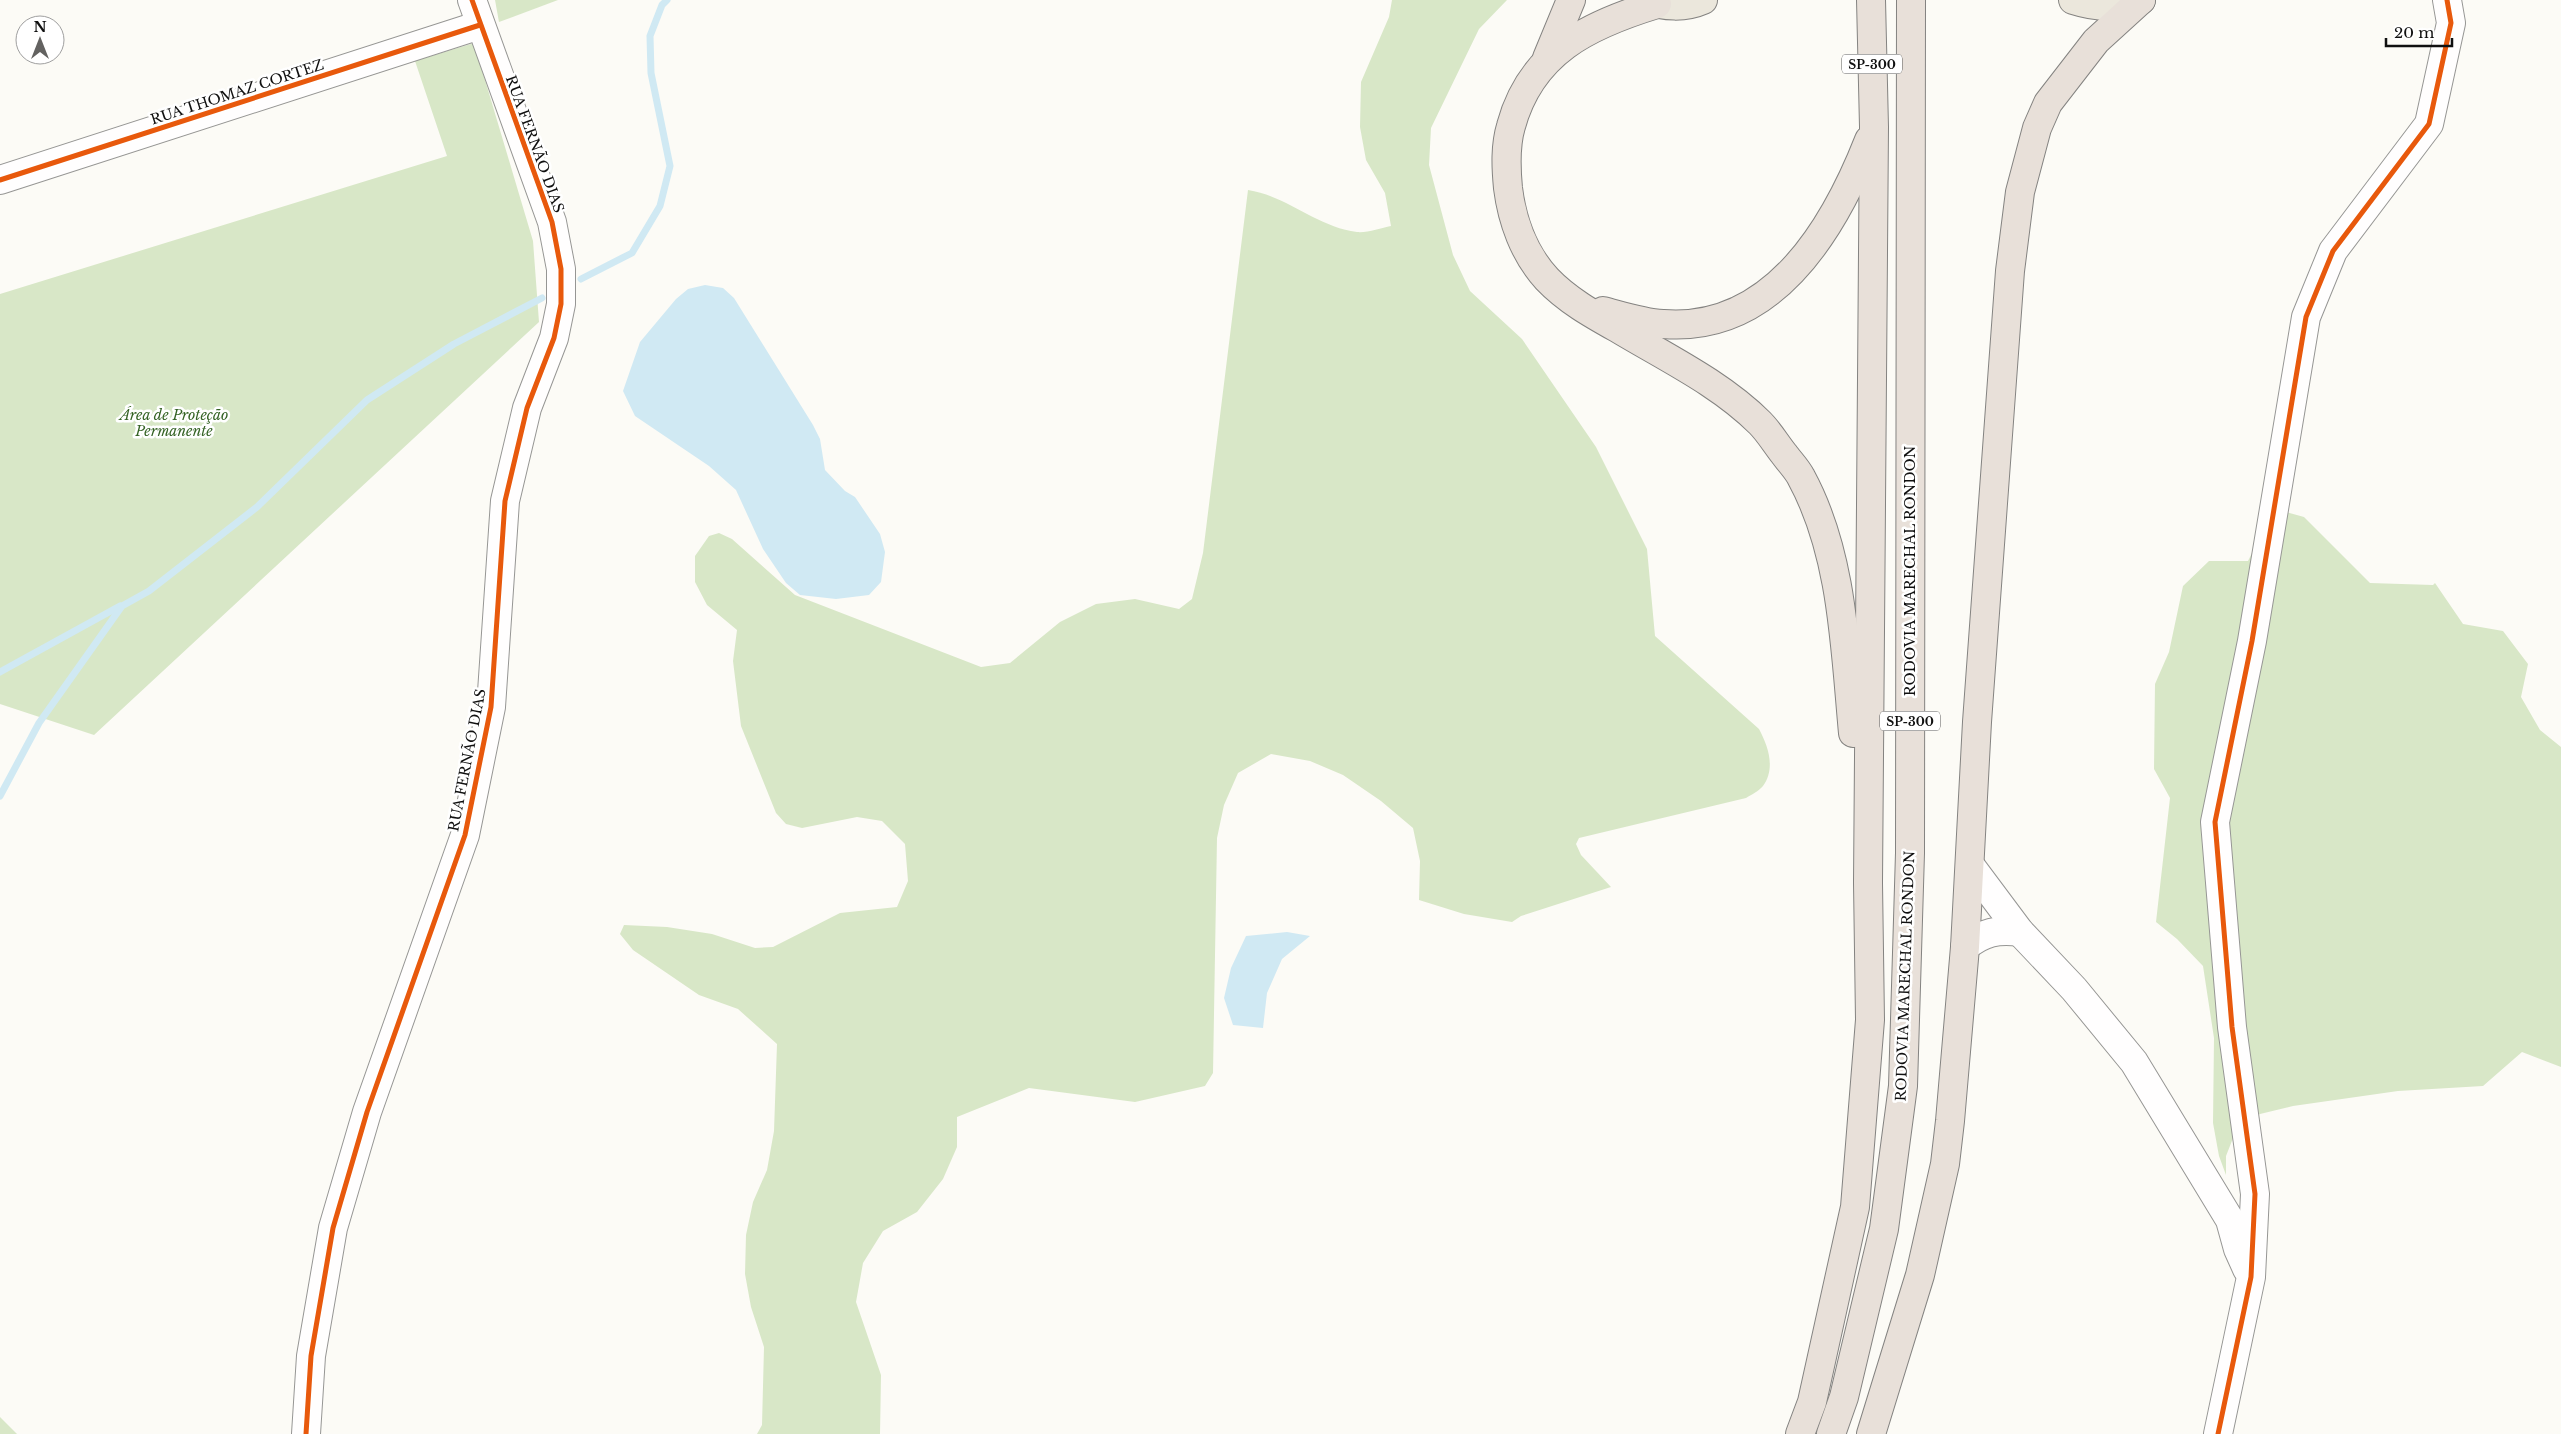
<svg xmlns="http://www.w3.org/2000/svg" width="2561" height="1434" font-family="'Libre Baskerville',serif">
<rect width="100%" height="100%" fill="#fcfbf6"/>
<g fill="#d8e7c7">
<polygon points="495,0 558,0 499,22"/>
<path d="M1392,0H1507L1479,29L1431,128L1429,165L1453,255L1470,291L1522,339L1596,447L1647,549L1655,636L1759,729C1768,746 1776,768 1763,786C1759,791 1751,795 1746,798L1579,838L1576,844L1581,855L1611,887L1521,916L1512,922L1464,914L1419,900L1420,861L1413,828L1381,801L1343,775L1310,761L1271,754L1238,773L1224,805L1217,838L1213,1073L1205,1086L1135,1102L1029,1088L957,1117V1147L943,1179L917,1212L883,1231L863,1263L856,1302L881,1375L880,1434H757L762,1425L764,1347L751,1307L745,1274L746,1235L753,1202L767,1170L774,1131L777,1044L738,1009L699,995L633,950L620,934L624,925L667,927L712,934L755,948L773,947L840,913L897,907L908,881L905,844L882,821L857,817L802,828L786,824L776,813L741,726L733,661L737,630L707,605L695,582V556L709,536L719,533L732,539L795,595L981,667L1010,663L1060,622L1096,604L1135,599L1179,609L1192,599L1203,553L1248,190C1287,196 1317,227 1357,232C1367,233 1381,228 1391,226L1385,193L1366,160L1360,127L1361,82L1389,17Z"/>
<polygon points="474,43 533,241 539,322 94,735 0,704 0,294 447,156 415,61"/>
<polygon points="2286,512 2304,517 2370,583 2433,585 2435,583 2463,624 2503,631 2528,664 2521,697 2540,730 2561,747 2561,1067 2522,1052 2483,1086 2398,1091 2293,1106 2260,1114 2237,1128 2226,1156 2226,1175 2219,1156 2213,1123 2214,1038 2203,966 2177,939 2156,922 2170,798 2154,769 2155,684 2169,652 2183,586 2209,561 2248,561 2268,521"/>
<polygon points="0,1417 17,1434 0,1434"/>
</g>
<g fill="#d0e9f3">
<polygon points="705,285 723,288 734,298 813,425 820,439 825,470 845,491 855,497 880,534 885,552 881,582 869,595 836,599 800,595 786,583 763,549 736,490 709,466 635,416 623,391 640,342 676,299 688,289"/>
<polygon points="1287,932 1310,936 1282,959 1267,993 1263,1028 1233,1025 1224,998 1231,968 1246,936"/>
</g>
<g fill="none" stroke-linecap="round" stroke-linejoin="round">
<g stroke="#d0e9f3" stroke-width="7">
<polyline points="581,279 632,253 660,206 670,166 651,73 650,36 662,5 667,0"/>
<polyline points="0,672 120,606"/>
<polyline points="0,796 39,723 122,606 149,591 257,507 367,400 454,344 542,298"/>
</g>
<defs>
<g id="minor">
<polyline points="0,180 480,25"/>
<polyline points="1970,865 2020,932 2074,989 2134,1062 2230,1220 2238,1249 2247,1269"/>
<path d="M1965,947C1983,932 1998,929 2020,932"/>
<polyline points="306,1434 311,1356 333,1228 367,1112 465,835 491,707 505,501 527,408 554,338 561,304 561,269 552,222 472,0"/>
<polyline points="2218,1434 2251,1277 2255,1194 2232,1027 2215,822 2252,641 2306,317 2333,251 2429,124 2451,23 2447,0"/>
</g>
<g id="major">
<path d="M1646,0C1664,7 1685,8 1703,0"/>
<path d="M2073,0C2098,8 2117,8 2141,0"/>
</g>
<g id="highway">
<path d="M1657,4C1588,25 1531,52 1511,126C1505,146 1506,167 1508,188C1512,220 1524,254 1547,279C1567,300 1592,314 1617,328C1665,357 1720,383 1760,423C1769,432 1776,444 1784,454C1789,461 1797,469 1801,477C1843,554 1845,648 1853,733"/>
<polyline points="1547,58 1571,0"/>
<path d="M1603,311C1622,316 1643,323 1663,324C1773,333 1834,229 1869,140"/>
<polyline points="1800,1434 1812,1402 1855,1207 1870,1020 1868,883 1874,127 1871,0"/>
<polyline points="1831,1434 1844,1397 1884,1229 1903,1086 1910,853 1911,0"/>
<polyline points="1871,1434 1920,1275 1945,1164 1950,1121 1965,947 1977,722 2010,271 2020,192 2037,128 2048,103 2096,41 2141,0"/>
</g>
</defs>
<use href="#minor" stroke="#969694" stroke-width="30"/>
<use href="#major" stroke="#848381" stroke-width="30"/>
<use href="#highway" stroke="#848381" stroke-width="30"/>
<use href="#minor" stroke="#fffefe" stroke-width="28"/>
<use href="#major" stroke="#ebe7dc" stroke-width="28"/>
<use href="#highway" stroke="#e8e0d9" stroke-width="28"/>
<defs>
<g id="cycleway">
<polyline points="0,180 480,25"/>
<polyline points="306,1434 311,1356 333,1228 367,1112 465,835 491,707 505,501 527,408 554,338 561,304 561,269 552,222 472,0"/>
<polyline points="2218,1434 2251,1277 2255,1194 2232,1027 2215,822 2252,641 2306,317 2333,251 2429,124 2451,23 2447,0"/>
</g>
</defs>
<use href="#cycleway" stroke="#fff" stroke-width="8"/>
<use href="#cycleway" stroke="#e8590c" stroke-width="5"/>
</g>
<g text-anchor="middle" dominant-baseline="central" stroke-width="5" stroke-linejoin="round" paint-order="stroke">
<g fill="#fff" stroke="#585858" stroke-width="1">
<rect x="1842" y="54.5" width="60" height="19" rx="4"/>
<rect x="1880" y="711.5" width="60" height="19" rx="4"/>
</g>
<g font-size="12" font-weight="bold" fill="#101010">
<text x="1872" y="64">SP-300</text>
<text x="1910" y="721">SP-300</text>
</g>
<g font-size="14" fill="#101010" stroke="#fff">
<text transform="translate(237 92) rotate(-18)">RUA THOMAZ CORTEZ</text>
<text transform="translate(535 144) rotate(70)">RUA FERNÃO DIAS</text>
<text transform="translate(1910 571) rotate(-90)">RODOVIA MARECHAL RONDON</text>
<text transform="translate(467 760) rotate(-79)">RUA FERNÃO DIAS</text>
<text transform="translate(1905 976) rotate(-88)">RODOVIA MARECHAL RONDON</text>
</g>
<g font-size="14" font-style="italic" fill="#356325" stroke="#fff">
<text x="174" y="415">Área de Proteção<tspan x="174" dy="16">Permanente</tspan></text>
</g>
</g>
<g transform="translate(40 40)"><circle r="24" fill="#ffffff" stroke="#9f9f9f"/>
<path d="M0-4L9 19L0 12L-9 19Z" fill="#636260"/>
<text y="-8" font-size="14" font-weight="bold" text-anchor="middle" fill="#101010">N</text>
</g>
<path d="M2386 38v8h66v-8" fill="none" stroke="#101010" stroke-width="2.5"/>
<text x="2394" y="38" font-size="15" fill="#101010" stroke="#ffffff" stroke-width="4" paint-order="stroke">20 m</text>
</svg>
